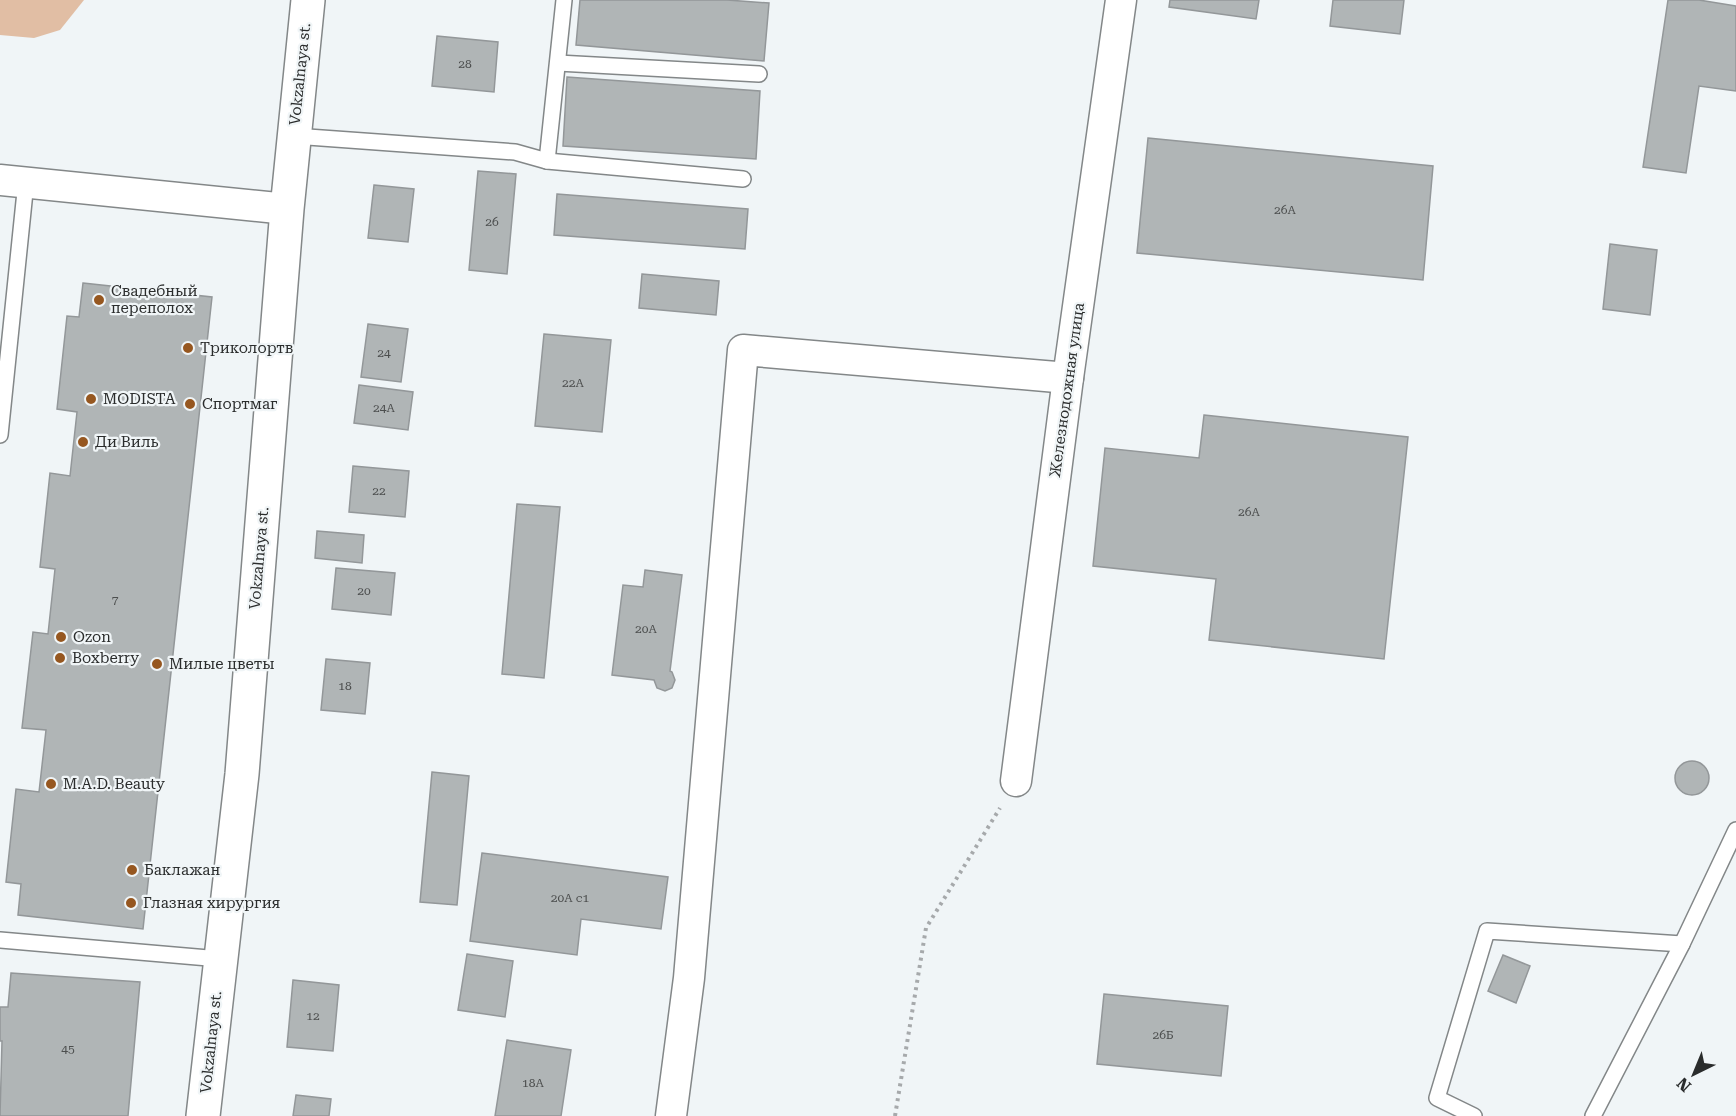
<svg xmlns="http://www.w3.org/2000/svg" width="1736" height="1116" font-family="'Roboto Serif',serif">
<rect width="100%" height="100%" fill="#f0f5f7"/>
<polygon fill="#e1bea4" points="0,0 84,0 60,30 34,38 0,35"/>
<g fill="#b0b5b6" stroke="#939799" stroke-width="1.5">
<polygon points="580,0 727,0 769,3 764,61 576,45"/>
<polygon points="1170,0 1259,0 1256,19 1169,7"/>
<polygon points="1333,0 1404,0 1400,34 1330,26"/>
<polygon points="1668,0 1699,0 1736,6 1736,91 1699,86 1686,173 1643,167"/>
<polygon points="437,36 498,42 494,92 432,86"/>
<polygon points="567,77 760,91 756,159 563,146"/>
<polygon points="1148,138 1433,166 1423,280 1137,253"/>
<polygon points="478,171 516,174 507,274 469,270"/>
<polygon points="374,185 414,189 408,242 368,238"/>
<polygon points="557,194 748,209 745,249 554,235"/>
<polygon points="1610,244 1657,250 1650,315 1603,309"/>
<polygon points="642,274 719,281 716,315 639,308"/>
<polygon points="83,283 212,297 143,929 18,915 21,884 6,882 16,789 39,792 46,730 22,728 33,632 48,634 55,569 40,567 50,473 70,476 77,412 57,409 67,316 79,317"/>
<polygon points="368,324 408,329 401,382 361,377"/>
<polygon points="544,334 611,340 602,432 535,426"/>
<polygon points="359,385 413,392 408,430 354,423"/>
<polygon points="1204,415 1408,437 1384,659 1209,640 1216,579 1093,566 1105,448 1199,458"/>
<polygon points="353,466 409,471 405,517 349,512"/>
<polygon points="517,504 560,507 544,678 502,674"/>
<polygon points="317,531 364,535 362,563 315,558"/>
<polygon points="336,568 395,573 391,615 332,609"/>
<polygon points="645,570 682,575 670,671 672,672 675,680 672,688 665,691 657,688 654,680 612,675 623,585 643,587"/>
<polygon points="326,659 370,663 365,714 321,710"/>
<circle cx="1692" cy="778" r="17"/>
<polygon points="432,772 469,776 457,905 420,902"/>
<polygon points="482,853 668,877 661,929 581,919 577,955 470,941"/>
<polygon points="467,954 513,961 505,1017 458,1010"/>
<polygon points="1503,955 1530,966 1516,1003 1488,991"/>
<polygon points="11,973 140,982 128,1116 0,1116 2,1041 0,1041 0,1007 8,1007"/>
<polygon points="293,980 339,985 333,1051 287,1047"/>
<polygon points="1104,994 1228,1006 1221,1076 1097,1064"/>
<polygon points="507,1040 571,1050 561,1116 495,1116"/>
<polygon points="296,1095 331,1099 329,1116 293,1116"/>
</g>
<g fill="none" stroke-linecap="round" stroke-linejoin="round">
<defs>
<g id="service">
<polyline points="558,63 759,74"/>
<polyline points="294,136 515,152 547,161 743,179"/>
<polyline points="547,161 564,0"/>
<polyline points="0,435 26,182"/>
<polyline points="0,940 220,959"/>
<polyline points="1474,1116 1437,1098 1487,931 1682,944"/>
<polyline points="1593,1116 1682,944 1736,830"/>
</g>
<g id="minor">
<polyline points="0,180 287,209"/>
<polyline points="1016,781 1068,378 1121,0"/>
<polyline points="671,1116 689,978 743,350 1068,378"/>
</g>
<polyline id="secondary" points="203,1116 242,774 287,209 308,0"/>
</defs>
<use href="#service" stroke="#838788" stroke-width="18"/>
<use href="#minor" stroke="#838788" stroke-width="33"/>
<use href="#secondary" stroke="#838788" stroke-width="36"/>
<polyline stroke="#a6a9ab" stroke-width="4" stroke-dasharray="3 4.5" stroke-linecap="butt" points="895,1116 926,928 1000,808"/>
<use href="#service" stroke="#fff" stroke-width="15"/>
<use href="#minor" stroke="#fff" stroke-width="30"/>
<use href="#secondary" stroke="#fff" stroke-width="33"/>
</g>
<g fill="#965720" stroke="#f0f5f7" stroke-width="2">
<circle cx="99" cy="300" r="6"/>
<circle cx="188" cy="348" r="6"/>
<circle cx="91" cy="399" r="6"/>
<circle cx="190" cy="404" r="6"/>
<circle cx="83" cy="442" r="6"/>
<circle cx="61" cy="637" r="6"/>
<circle cx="60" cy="658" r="6"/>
<circle cx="157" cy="664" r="6"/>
<circle cx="51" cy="784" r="6"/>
<circle cx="132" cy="870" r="6"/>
<circle cx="131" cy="903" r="6"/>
</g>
<g text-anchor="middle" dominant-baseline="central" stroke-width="4.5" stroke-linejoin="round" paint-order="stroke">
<g font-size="12" fill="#4c4e4e">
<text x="465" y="64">28</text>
<text x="1285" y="210">26А</text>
<text x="492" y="222">26</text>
<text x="384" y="353">24</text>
<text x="573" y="383">22А</text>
<text x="384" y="408">24А</text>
<text x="379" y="491">22</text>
<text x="1249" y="512">26А</text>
<text x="364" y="591">20</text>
<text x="115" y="600">7</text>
<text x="646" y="629">20А</text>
<text x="345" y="686">18</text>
<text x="570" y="898">20А с1</text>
<text x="313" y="1016">12</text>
<text x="1163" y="1035">26Б</text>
<text x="68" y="1049">45</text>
<text x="533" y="1083">18А</text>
</g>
<g font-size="15" fill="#2a2c2c" stroke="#f0f5f7">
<text transform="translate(300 74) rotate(-84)">Vokzalnaya st.</text>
<text transform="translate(1067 390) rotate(-82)">Железнодожная улица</text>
<text transform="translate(259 558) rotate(-85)">Vokzalnaya st.</text>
<text transform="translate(211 1042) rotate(-84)">Vokzalnaya st.</text>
</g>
<g font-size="15" fill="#2a2c2c" stroke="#f0f5f7" text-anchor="start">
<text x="111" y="291">Свадебный<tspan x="111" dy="17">переполох</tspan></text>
<text x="200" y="348">Триколортв</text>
<text x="103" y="399">MODISTA</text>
<text x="202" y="404">Спортмаг</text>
<text x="95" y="442">Ди Виль</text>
<text x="73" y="637">Ozon</text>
<text x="72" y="658">Boxberry</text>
<text x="169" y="664">Милые цветы</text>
<text x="63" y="784">M.A.D. Beauty</text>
<text x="144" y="870">Баклажан</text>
<text x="143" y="903">Глазная хирургия</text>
</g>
</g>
<g transform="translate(1694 1074) rotate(223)" stroke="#f0f5f7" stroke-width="4.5" paint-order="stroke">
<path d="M0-4.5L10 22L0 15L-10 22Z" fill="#2a2c2c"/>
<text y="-9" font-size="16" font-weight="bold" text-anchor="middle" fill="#2a2c2c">N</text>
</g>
</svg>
